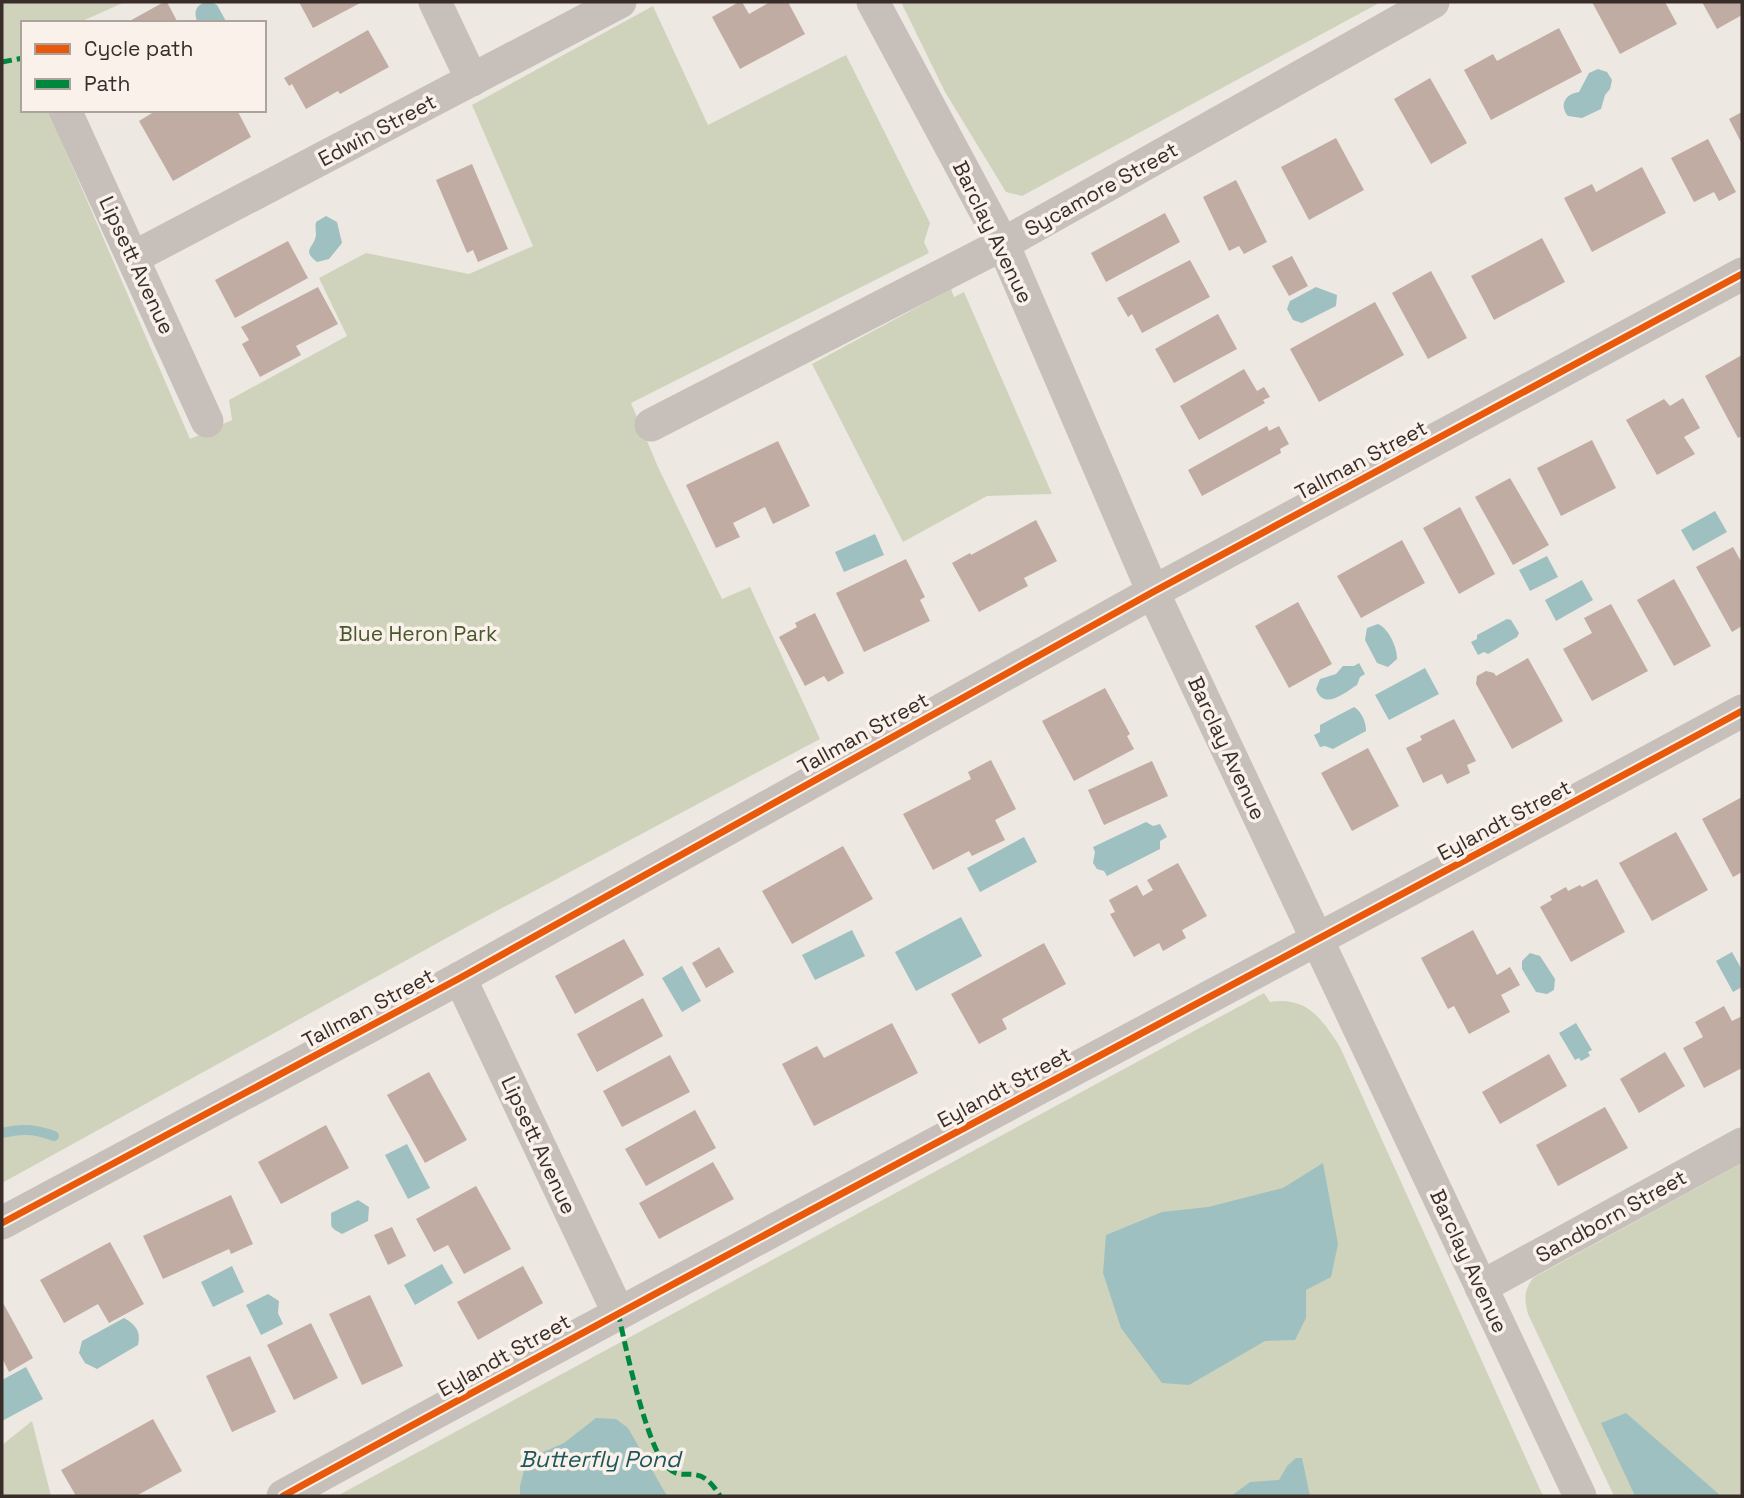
<svg xmlns="http://www.w3.org/2000/svg" width="1744" height="1498" font-family="'Space Grotesk',sans-serif">
<rect width="100%" height="100%" fill="#eee8e2"/>
<g fill="#cfd3bc">
<polygon points="2,2 125,2 78,23 23,23 23,110 48,110 190,439 232,420 229,400 347,336 319,278 366,253 469,274 533,246 472,105 653,6 708,125 846,55 930,223 924,242 929,253 631,403 658,467 722,599 750,587 820,739 474,923 2,1183"/>
<polygon points="901,2 1381,2 1022,196 1006,192 945,92"/>
<polygon points="951,289 954,297 964,292 1052,494 987,496 903,542 812,364"/>
<path d="M1264,993L1270,1002C1307,996 1322,1019 1340,1047L1543,1496H337Z"/>
<path d="M1742,1163V1496H1614L1528,1314C1524,1298 1524,1291 1533,1278Z"/>
<polygon points="32,1421 51,1496 2,1496 2,1445"/>
</g>
<g fill="#9ec0c0">
<path d="M211,2L217,5L227,23H198C192,11 197,2 211,2Z"/>
<path d="M1598,69L1607,72L1612,80L1610,89L1605,95L1601,109L1582,118L1568,116C1559,105 1565,94 1579,92L1589,73Z"/>
<path d="M326,216L337,222L342,243L329,259L317,262C301,250 314,248 316,235C316,231 315,227 316,222Z"/>
<polygon points="1316,287 1337,295 1336,306 1302,323 1293,320 1287,309 1290,301"/>
<polygon points="1715,511 1727,532 1693,551 1681,530"/>
<polygon points="875,534 884,555 844,572 835,552"/>
<polygon points="1547,556 1558,577 1530,591 1519,570"/>
<polygon points="1582,580 1593,600 1556,621 1545,600"/>
<polygon points="1507,619 1511,620 1519,633 1517,637 1488,654 1484,652 1478,655 1471,642 1477,639 1477,635"/>
<path d="M1378,624C1389,629 1397,647 1397,659L1388,667L1377,663L1365,640L1367,628Z"/>
<path d="M1359,663L1365,674L1360,677L1357,685C1344,693 1324,711 1316,689L1320,679L1336,674L1343,666H1354Z"/>
<polygon points="1425,668 1439,694 1389,720 1375,695"/>
<path d="M1354,707C1362,712 1366,722 1366,731L1333,749L1325,746L1320,747L1314,735L1320,732V725Z"/>
<polygon points="1146,822 1153,826 1160,824 1167,837 1160,841 1160,849 1107,876 1104,871 1097,869 1093,863 1095,852 1093,847"/>
<polygon points="1024,837 1037,862 980,892 967,868"/>
<polygon points="961,917 982,956 916,991 895,952"/>
<polygon points="852,930 865,956 815,980 802,955"/>
<polygon points="1732,952 1742,970 1742,987 1733,992 1716,961"/>
<polygon points="1530,953 1540,956 1555,979 1554,990 1547,994 1536,992 1522,969 1522,961"/>
<polygon points="682,966 701,1001 682,1012 662,978"/>
<polygon points="1576,1023 1592,1050 1588,1052 1590,1056 1581,1061 1579,1058 1575,1060 1559,1033"/>
<polygon points="407,1144 430,1188 408,1199 385,1155"/>
<polygon points="1323,1163 1338,1244 1331,1277 1306,1290 1306,1318 1295,1340 1265,1341 1189,1385 1162,1383 1121,1328 1103,1273 1106,1235 1162,1212 1208,1207 1283,1188"/>
<path d="M358,1200L369,1207L368,1221L342,1234C328,1226 332,1228 331,1213Z"/>
<polygon points="442,1264 453,1283 415,1305 404,1285"/>
<polygon points="232,1266 244,1292 213,1307 201,1282"/>
<polygon points="268,1294 279,1301 278,1313 283,1324 261,1335 246,1305"/>
<path d="M124,1318C136,1325 141,1331 138,1345L97,1369L85,1363L79,1353L82,1341Z"/>
<polygon points="26,1367 43,1399 2,1421 2,1380"/>
<polygon points="1626,1413 1721,1496 1635,1496 1601,1423"/>
<polygon points="596,1418 616,1419 628,1428 667,1496 520,1496 520,1486 527,1459 564,1443"/>
<polygon points="1296,1458 1302,1458 1310,1496 1231,1496 1250,1482 1279,1480 1287,1466"/>
</g>
<g fill="none" stroke-linecap="round" stroke-linejoin="round">
<path stroke="#9ec0c0" stroke-width="10" d="M2,1133C22,1128 35,1129 54,1136"/>
</g>
<g fill="#c1aca3">
<polygon points="164,2 167,2 178,23 126,23"/>
<polygon points="299,2 362,2 313,28"/>
<polygon points="739,2 742,2 749,14 770,2 788,2 805,34 740,69 712,17"/>
<polygon points="1592,2 1665,2 1677,24 1620,54"/>
<polygon points="1702,2 1742,2 1742,15 1717,29"/>
<polygon points="1559,28 1582,72 1491,120 1464,70 1493,54 1497,61"/>
<polygon points="368,30 389,67 340,94 338,91 306,109 292,84 289,86 284,78"/>
<polygon points="1430,78 1467,143 1431,164 1394,99"/>
<polygon points="157,110 237,110 251,137 173,181 139,121"/>
<polygon points="1742,112 1742,144 1729,119"/>
<polygon points="1336,138 1364,190 1309,220 1281,167"/>
<polygon points="1708,139 1736,192 1719,201 1714,192 1694,202 1671,158"/>
<polygon points="472,164 508,249 478,262 473,250 467,253 436,180"/>
<polygon points="1642,167 1666,213 1592,252 1564,198 1592,184 1596,192"/>
<polygon points="1236,180 1267,242 1244,254 1239,246 1229,251 1203,197"/>
<polygon points="1165,213 1180,242 1106,282 1091,253"/>
<polygon points="1542,238 1565,282 1494,320 1471,276"/>
<polygon points="288,241 308,278 235,318 215,280"/>
<polygon points="1292,256 1308,286 1289,296 1272,266"/>
<polygon points="1190,260 1210,297 1142,333 1132,314 1128,317 1117,298"/>
<polygon points="1431,271 1467,338 1428,359 1392,293"/>
<polygon points="318,287 338,324 296,346 301,355 260,377 242,344 249,340 241,327"/>
<polygon points="1375,302 1404,355 1319,402 1290,349"/>
<polygon points="1218,314 1237,349 1174,383 1155,349"/>
<polygon points="1742,355 1742,436 1738,438 1705,376"/>
<polygon points="1244,369 1257,391 1264,387 1270,397 1263,400 1265,403 1199,440 1180,406"/>
<polygon points="1683,398 1700,428 1684,437 1695,454 1657,475 1626,420 1664,399 1670,406"/>
<polygon points="1267,426 1269,431 1279,426 1289,444 1280,449 1281,453 1202,496 1188,470"/>
<polygon points="1592,440 1616,488 1561,516 1537,468"/>
<polygon points="778,441 810,506 773,524 765,507 733,523 740,537 716,548 686,485"/>
<polygon points="1510,478 1549,545 1513,565 1475,497"/>
<polygon points="1460,507 1495,574 1459,594 1423,528"/>
<polygon points="1036,520 1057,561 1024,578 1028,586 979,612 952,563 970,553 971,555"/>
<polygon points="1402,540 1425,583 1361,618 1337,576"/>
<polygon points="1733,547 1742,563 1742,626 1732,632 1696,567"/>
<polygon points="906,559 925,597 920,600 930,621 864,652 836,593"/>
<polygon points="1674,579 1711,646 1674,666 1637,600"/>
<polygon points="1298,602 1332,664 1289,688 1255,626"/>
<polygon points="1611,604 1648,671 1592,701 1563,649 1592,633 1584,618"/>
<polygon points="815,613 844,673 828,682 824,676 805,686 779,637 797,627 795,623"/>
<polygon points="1528,658 1563,721 1512,749 1476,684 1477,676 1486,671 1494,673 1496,676"/>
<polygon points="1105,688 1130,734 1127,736 1134,749 1074,781 1042,721"/>
<polygon points="1454,719 1476,761 1467,765 1470,773 1447,784 1442,774 1423,783 1406,748 1422,740 1420,736"/>
<polygon points="1368,748 1399,806 1352,831 1321,773"/>
<polygon points="991,760 1016,809 995,820 1005,840 972,856 969,851 933,870 903,814 971,779 968,772"/>
<polygon points="1152,761 1168,796 1104,825 1088,790"/>
<polygon points="1742,797 1742,872 1733,877 1702,819"/>
<polygon points="1676,832 1708,890 1652,921 1619,863"/>
<polygon points="843,846 873,899 792,944 762,891"/>
<polygon points="1178,863 1207,916 1182,930 1186,938 1163,951 1159,943 1134,957 1110,914 1115,912 1109,900 1137,885 1143,896 1153,890 1147,880"/>
<polygon points="1597,879 1625,932 1571,962 1540,907 1552,900 1550,896 1566,887 1568,891 1580,885 1582,887"/>
<polygon points="1473,930 1497,975 1510,967 1520,985 1501,995 1510,1012 1469,1034 1454,1006 1448,1009 1421,958"/>
<polygon points="624,939 644,975 575,1014 555,976"/>
<polygon points="1044,943 1066,984 1002,1019 1007,1029 979,1044 951,994"/>
<polygon points="719,947 734,972 706,988 692,963"/>
<polygon points="643,998 663,1036 597,1072 577,1034"/>
<polygon points="1724,1006 1732,1021 1742,1016 1742,1068 1704,1088 1683,1048 1703,1037 1695,1022"/>
<polygon points="892,1023 918,1073 814,1126 782,1064 817,1046 824,1058"/>
<polygon points="1665,1052 1685,1086 1639,1113 1620,1079"/>
<polygon points="1549,1054 1567,1086 1500,1124 1482,1092"/>
<polygon points="670,1055 690,1092 622,1127 603,1091"/>
<polygon points="429,1072 467,1140 425,1163 387,1095"/>
<polygon points="1605,1107 1628,1148 1558,1186 1536,1145"/>
<polygon points="695,1110 716,1148 646,1186 625,1149"/>
<polygon points="326,1125 349,1168 281,1204 258,1162"/>
<polygon points="713,1162 734,1199 659,1239 639,1203"/>
<polygon points="476,1186 511,1249 464,1274 448,1245 434,1252 416,1219"/>
<polygon points="231,1195 253,1244 231,1254 229,1249 163,1279 143,1236"/>
<polygon points="392,1227 406,1256 388,1265 374,1235"/>
<polygon points="110,1242 144,1304 109,1323 98,1304 64,1323 40,1280"/>
<polygon points="523,1266 543,1303 478,1340 457,1302"/>
<polygon points="370,1295 403,1366 362,1385 329,1314"/>
<polygon points="2,1301 33,1358 9,1372 2,1358"/>
<polygon points="311,1323 338,1378 294,1400 267,1345"/>
<polygon points="250,1356 276,1412 232,1432 206,1376"/>
<polygon points="153,1419 182,1471 136,1496 76,1496 61,1470"/>
</g>
<g fill="none" stroke-linecap="round" stroke-linejoin="round">
<g stroke="#c7c0ba" stroke-width="33">
<polyline points="435,2 472,80"/>
<polyline points="873,2 1003,244 1153,592 1580,1496"/>
<polyline points="65,110 207,421"/>
<polyline points="134,257 620,2"/>
<polyline points="651,425 1003,244 1433,2"/>
<polyline points="460,978 618,1312"/>
<polyline points="2,1223 460,978 1153,592 1742,274"/>
<polyline points="1481,1287 1742,1144"/>
<path d="M283,1496C767,1230 1257,974 1742,711"/>
</g>
<g stroke="#00873e" stroke-width="5" stroke-dasharray="10 5" stroke-linecap="butt">
<polyline points="2,62 23,58"/>
<path d="M618,1312C625,1344 646,1446 667,1467C684,1485 698,1459 720,1496"/>
</g>
<defs>
<g id="cycleway">
<polyline points="2,1223 460,978 1153,592 1742,274"/>
<path d="M283,1496C767,1230 1257,974 1742,711"/>
</g>
</defs>
<use href="#cycleway" stroke="#faf2ea" stroke-width="11"/>
<use href="#cycleway" stroke="#e8590c" stroke-width="7"/>
</g>
<g text-anchor="middle" dominant-baseline="central" stroke-width="7" stroke-linejoin="round" paint-order="stroke">
<g font-size="21" fill="#382d29" stroke="#faf2ea">
<text transform="translate(377 130) rotate(-28)">Edwin Street</text>
<text transform="translate(1101 189) rotate(-29)">Sycamore Street</text>
<text transform="translate(993 232) rotate(64)">Barclay Avenue</text>
<text transform="translate(137 265) rotate(65)">Lipsett Avenue</text>
<text transform="translate(1361 460) rotate(-28)">Tallman Street</text>
<text transform="translate(863 733) rotate(-29)">Tallman Street</text>
<text transform="translate(1227 748) rotate(65)">Barclay Avenue</text>
<text transform="translate(1504 820) rotate(-28)">Eylandt Street</text>
<text transform="translate(368 1008) rotate(-28)">Tallman Street</text>
<text transform="translate(1004 1087) rotate(-28)">Eylandt Street</text>
<text transform="translate(539 1145) rotate(65)">Lipsett Avenue</text>
<text transform="translate(1611 1216) rotate(-29)">Sandborn Street</text>
<text transform="translate(1469 1261) rotate(65)">Barclay Avenue</text>
<text transform="translate(504 1355) rotate(-29)">Eylandt Street</text>
</g>
<g font-size="21" fill="#48572c" stroke="#faf2ea">
<text x="418" y="633">Blue Heron Park</text>
</g>
<g font-size="23" font-style="italic" fill="#1d575b" stroke="#faf2ea">
<text x="600" y="1459">Butterfly Pond</text>
</g>
</g>
<rect width="1744" height="1498" fill="none" stroke="#382d29" stroke-width="7"/>
<rect x="21" y="21" width="245" height="91" fill="#faf2ea" stroke="#aca39d" stroke-width="2"/>
<rect x="35" y="44" width="35" height="10" fill="#e8590c" stroke="#aca39d" stroke-width="2"/>
<text x="84" y="56" font-size="21" fill="#382d29">Cycle path</text>
<rect x="35" y="79" width="35" height="10" fill="#00873e" stroke="#aca39d" stroke-width="2"/>
<text x="84" y="91" font-size="21" fill="#382d29">Path</text>
</svg>
